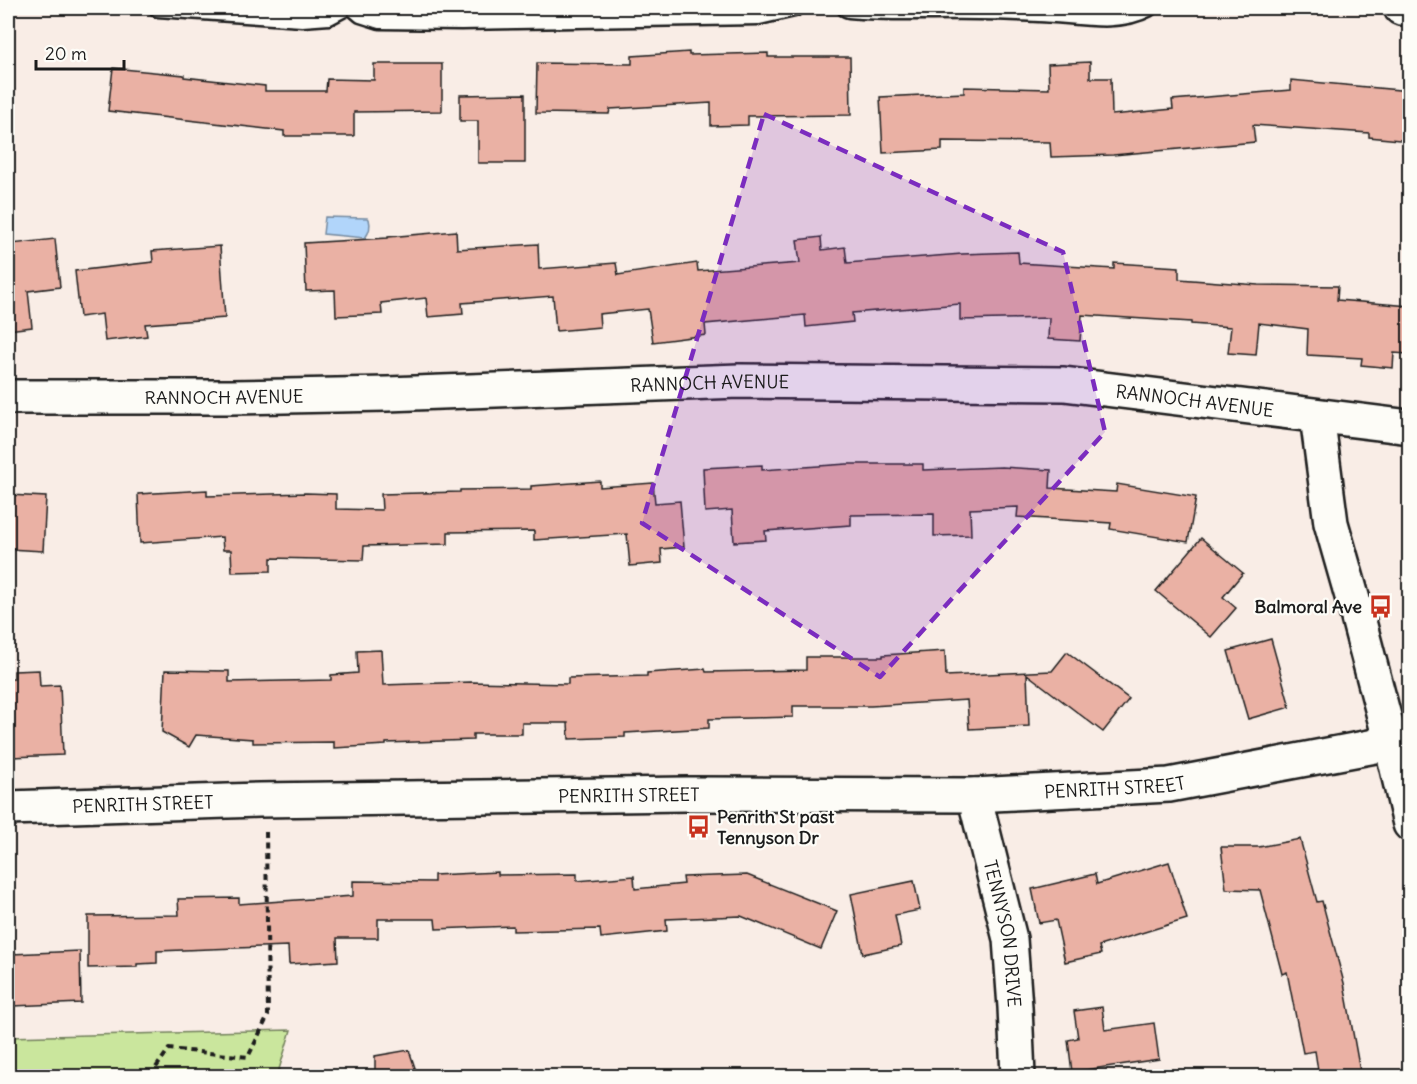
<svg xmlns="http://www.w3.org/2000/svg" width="1417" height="1084" font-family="Delius,sans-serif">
<rect width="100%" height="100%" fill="#f9ede6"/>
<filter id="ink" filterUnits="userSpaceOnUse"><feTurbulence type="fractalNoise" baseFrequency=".0167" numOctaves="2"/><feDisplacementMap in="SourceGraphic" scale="12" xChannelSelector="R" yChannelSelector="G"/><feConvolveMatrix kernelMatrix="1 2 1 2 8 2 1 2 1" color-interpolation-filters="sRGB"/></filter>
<g filter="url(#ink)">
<polygon fill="#cae69d" stroke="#73815c" stroke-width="1.5" points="291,1030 277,1076 8,1076 8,1037"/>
<path fill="#b1d5fa" stroke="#758ba1" stroke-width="1.5" d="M325,217L367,218L369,219C371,226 369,233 365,238L323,234Z"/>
<g fill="#eab1a4" stroke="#1c1c1c" stroke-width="1.5">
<polygon points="689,52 689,55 768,53 768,57 850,57 851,115 748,116 748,125 711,126 711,103 610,109 609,114 536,113 537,63 632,64 632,56"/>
<polygon points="1090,62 1090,78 1111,78 1112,115 1173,109 1172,100 1291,90 1291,80 1410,91 1410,141 1369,137 1369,133 1253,125 1255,142 1113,155 1051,157 1050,142 942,141 942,150 883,153 880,97 964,93 964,87 1049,89 1048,64"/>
<polygon points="374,64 442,64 442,111 354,112 354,136 284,136 284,131 108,111 113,68 184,75 184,77 265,86 265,91 326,91 327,79 374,80"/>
<polygon points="525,94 525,163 478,163 478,121 460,121 460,95"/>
<polygon points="456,231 457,249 538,244 539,269 616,263 618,275 697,263 698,271 800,263 797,240 821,237 822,250 845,247 847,263 962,254 1018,252 1019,263 1114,269 1114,263 1179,267 1179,279 1258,285 1338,286 1337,300 1410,306 1408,354 1394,353 1393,368 1361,365 1362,358 1307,355 1308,329 1259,323 1256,355 1228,353 1231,327 1191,324 1191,322 1082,315 1080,341 1048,339 1049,318 960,320 960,304 852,313 853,322 806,327 805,315 705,324 706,335 653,342 648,309 599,314 600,327 556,331 553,296 462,303 463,314 428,317 426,298 381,303 382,314 336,316 335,290 306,291 304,243 388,238 388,237"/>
<polygon points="55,239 60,287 28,291 32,327 8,330 8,246 12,246 11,244"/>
<polygon points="220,246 225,318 145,324 147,336 105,341 102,314 80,317 75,271 153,262 152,251"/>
<polygon points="847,464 923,464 923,470 1002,467 1051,470 1050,488 1116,492 1117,484 1196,497 1188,542 1110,529 1111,523 1017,517 1018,507 970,509 971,535 934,536 934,514 851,515 851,525 765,531 766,540 734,542 732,510 705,512 703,468 762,465 762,470"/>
<polygon points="600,481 600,487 653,483 655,503 680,501 684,547 661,549 662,563 630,566 627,534 534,540 534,531 448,532 448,544 364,546 363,560 271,558 271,571 232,572 231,550 223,550 222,537 140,543 138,494 207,490 207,496 306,493 336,494 336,509 382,510 381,494 460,492 460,490 531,489 531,486"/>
<polygon points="8,495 46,497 43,551 8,549"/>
<polygon points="1201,538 1243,573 1223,597 1236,608 1211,637 1156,591"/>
<polygon points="1271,639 1290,707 1248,719 1228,651"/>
<polygon points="381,650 383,685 471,682 568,684 568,678 647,676 647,673 705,669 706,672 806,670 806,657 883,657 883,655 945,651 946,676 1052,671 1067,652 1129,699 1103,732 1027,674 1029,726 969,729 967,700 871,706 793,706 793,717 709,719 709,728 625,733 625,737 569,739 568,723 522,723 522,734 473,734 473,740 386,743 386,745 334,748 334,742 253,743 253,739 196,735 189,747 162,732 165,670 229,671 229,682 331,680 331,675 358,673 357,651"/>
<polygon points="39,670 40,686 60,685 63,755 11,757 8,679 14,679 14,671"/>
<polygon points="1300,839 1317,902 1322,901 1344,983 1361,1077 1319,1077 1315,1051 1303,1053 1287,972 1282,974 1260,890 1226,889 1221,847 1259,847"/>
<polygon points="1169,862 1187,919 1099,946 1101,954 1065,962 1056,920 1039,923 1032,889 1095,874 1097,884"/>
<polygon points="498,872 498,875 577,874 577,881 634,876 635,889 684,884 683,877 747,875 837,911 821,949 741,916 666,919 667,931 601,938 600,929 513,931 513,926 436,929 435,919 378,919 378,938 337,938 338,961 289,964 288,946 157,951 157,963 137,964 137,967 88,968 88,916 179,915 178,899 239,898 239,904 353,896 353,881 434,882 434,875"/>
<polygon points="914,881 920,910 895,915 901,946 863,954 851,894"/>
<polygon points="80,951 81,1003 13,1006 12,954"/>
<polygon points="1102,1007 1105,1030 1154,1023 1159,1059 1072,1072 1068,1040 1078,1038 1074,1011"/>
<polygon points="409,1050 418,1077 375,1077 375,1056"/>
</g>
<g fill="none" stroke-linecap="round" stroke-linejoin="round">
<defs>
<g id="lane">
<polyline points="158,8 302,18 329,16 344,8"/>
<polyline points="354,8 361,14 380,20 461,21 759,16 794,8"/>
<path d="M846,8L849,9C893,13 936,10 979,11C999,11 1019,12 1039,13C1075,14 1116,25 1148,8"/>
</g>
<g id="street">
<polyline points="1401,8 1410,8"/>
<path id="s1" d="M8,397H231L387,394L739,381L1064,384L1410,427"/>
<polyline points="1317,416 1331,523 1357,614 1391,743 1410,824"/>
<path id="s2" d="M974,795L1010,939L1015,1007L1018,1076"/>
<path id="s3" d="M8,808L259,800L687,794L974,795L1169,785L1391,743"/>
</g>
</defs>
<use href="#lane" stroke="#1c1c1c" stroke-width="21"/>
<use href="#street" stroke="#1c1c1c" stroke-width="38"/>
<polyline stroke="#1c1c1c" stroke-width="4" stroke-dasharray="6 4.5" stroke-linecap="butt" points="150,1076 169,1049 248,1057 268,1016 266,830"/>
<use href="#lane" stroke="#fdfcf7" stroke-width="16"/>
<use href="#street" stroke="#fdfcf7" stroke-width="33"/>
</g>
</g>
<path fill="#7b2cbf" fill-opacity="0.2" stroke="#7b2cbf" stroke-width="4.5" stroke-dasharray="12 8" stroke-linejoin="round" d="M764,114L1063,252L1105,432L880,677L642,523Z"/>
<defs>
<symbol id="bus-bare" viewBox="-9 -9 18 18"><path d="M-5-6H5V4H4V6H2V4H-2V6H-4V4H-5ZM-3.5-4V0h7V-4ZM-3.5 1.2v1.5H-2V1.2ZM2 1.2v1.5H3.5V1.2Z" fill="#c8321e" stroke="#fdfcf7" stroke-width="2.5" paint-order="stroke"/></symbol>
</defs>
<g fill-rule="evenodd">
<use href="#bus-bare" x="1364" y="590" width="33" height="33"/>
<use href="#bus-bare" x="682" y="810" width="33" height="33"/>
</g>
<g text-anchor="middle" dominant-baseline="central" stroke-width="4.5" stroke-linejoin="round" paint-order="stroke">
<g font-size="18" fill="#1c1c1c" stroke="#fdfcf7">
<text stroke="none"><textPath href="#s1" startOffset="702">RANNOCH AVENUE</textPath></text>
<text stroke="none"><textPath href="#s1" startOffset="216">RANNOCH AVENUE</textPath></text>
<text stroke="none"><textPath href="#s1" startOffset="1188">RANNOCH AVENUE</textPath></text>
<text stroke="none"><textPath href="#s3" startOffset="1107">PENRITH STREET</textPath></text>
<text stroke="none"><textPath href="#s3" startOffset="621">PENRITH STREET</textPath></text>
<text stroke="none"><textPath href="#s3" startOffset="135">PENRITH STREET</textPath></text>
<text stroke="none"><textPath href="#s2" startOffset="142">TENNYSON DRIVE</textPath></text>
</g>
<g font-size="18" font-weight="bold" fill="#1c1c1c" stroke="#fdfcf7" text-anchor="end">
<text x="1362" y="606">Balmoral Ave</text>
<text x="717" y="816" text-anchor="start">Penrith St past<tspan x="717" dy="21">Tennyson Dr</tspan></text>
</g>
</g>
<rect width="1417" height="1084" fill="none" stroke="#fdfcf7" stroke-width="30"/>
<rect x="15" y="15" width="1387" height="1054" fill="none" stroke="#1c1c1c" stroke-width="2" filter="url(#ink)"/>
<path d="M36 60v9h88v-9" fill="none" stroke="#1c1c1c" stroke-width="3"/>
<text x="45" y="60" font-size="18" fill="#1c1c1c" stroke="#fdfcf7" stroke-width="4.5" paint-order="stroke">20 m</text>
</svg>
